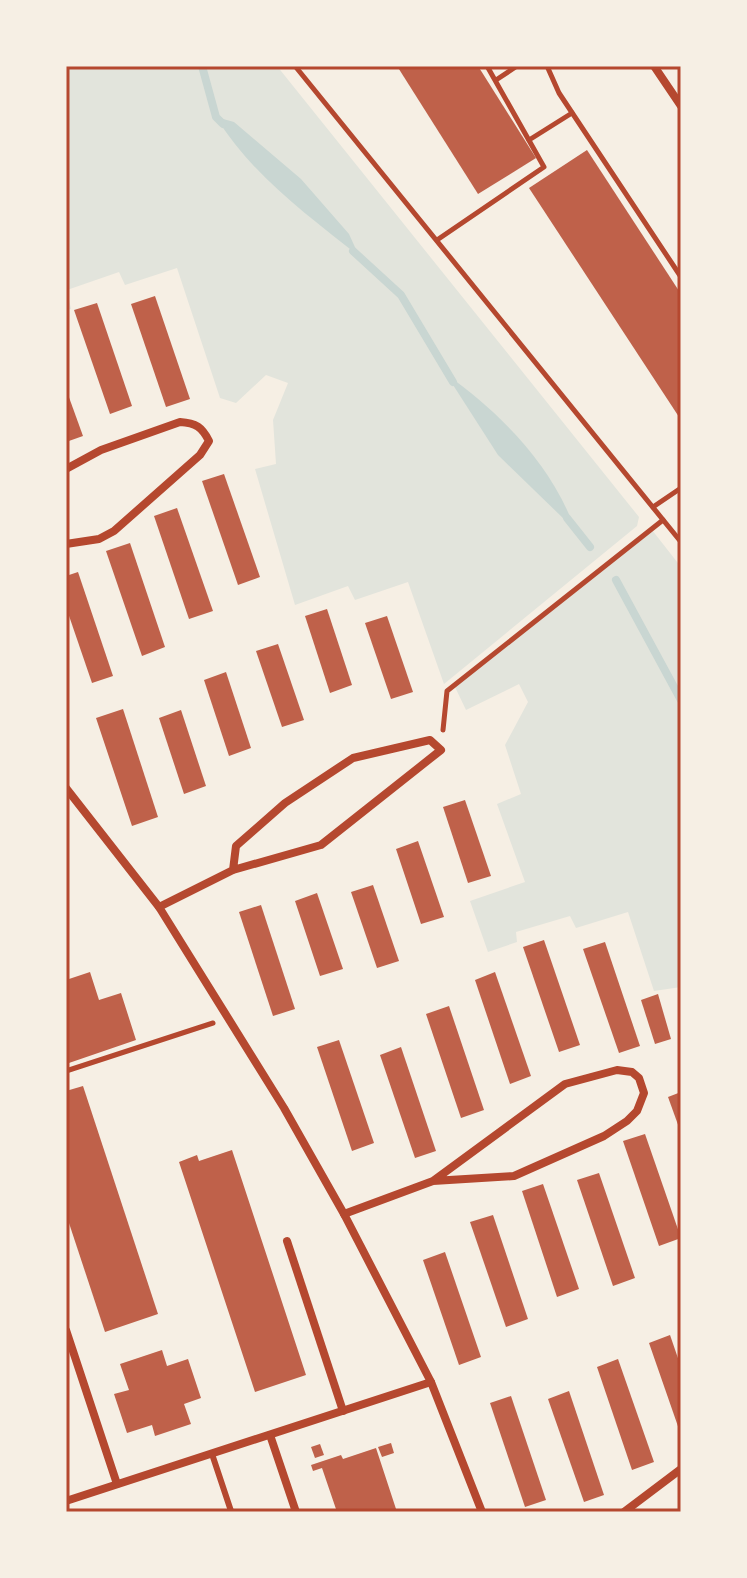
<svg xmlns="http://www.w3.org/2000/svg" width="747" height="1578" font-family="Rubik,sans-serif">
<rect width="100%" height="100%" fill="#f6efe4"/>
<g fill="#e2e4dc">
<polygon points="66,66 277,66 639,517 637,526 444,684 408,582 355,600 348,586 295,605 255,469 276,464 273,420 288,383 266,375 236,403 220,398 177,268 125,285 119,272 67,290 71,309 66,310"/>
<polygon points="652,530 681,567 681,987 654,991 628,912 576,928 570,916 516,932 517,942 488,952 470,901 525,882 497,804 521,794 505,745 528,702 519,684 466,710 455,687"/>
</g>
<g fill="#c9d6d2">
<path d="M216,117L234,122L301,179L349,234L359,256C306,214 252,175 216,117Z"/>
<path d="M446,374C499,412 549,462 573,524L566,521L498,455Z"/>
</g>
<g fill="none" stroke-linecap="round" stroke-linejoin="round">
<g stroke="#c9d6d2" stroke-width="8">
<polyline points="202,66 216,117 223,124"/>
<polyline points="353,251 401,295 453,382"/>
<polyline points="567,518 590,547"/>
<polyline points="616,580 681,700"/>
</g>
</g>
<g fill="#bf614a">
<polygon points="397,66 478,66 536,158 478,194"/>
<polygon points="587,150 681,294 681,420 529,188"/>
<polygon points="155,296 190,399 166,407 131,304"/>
<polygon points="97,303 132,406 110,414 74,310"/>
<polygon points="66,389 83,436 66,442"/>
<polygon points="224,474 260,577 238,585 202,481"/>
<polygon points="177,508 213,611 189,619 154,516"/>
<polygon points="130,543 165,647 142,656 106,551"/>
<polygon points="78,572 113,676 92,683 66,607 66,576"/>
<polygon points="327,609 352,685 330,693 305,616"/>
<polygon points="387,616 413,692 391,699 365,623"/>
<polygon points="278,644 304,720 282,727 256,651"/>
<polygon points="226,672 251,748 229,756 204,680"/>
<polygon points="123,709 158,817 132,826 96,718"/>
<polygon points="181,710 206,786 184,794 159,718"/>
<polygon points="465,800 491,876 468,883 443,807"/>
<polygon points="418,841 444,917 421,924 396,849"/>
<polygon points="373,885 399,961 377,968 351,892"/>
<polygon points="317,893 343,969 320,976 295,901"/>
<polygon points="261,905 295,1009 273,1016 239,912"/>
<polygon points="544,940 580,1045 559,1052 523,947"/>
<polygon points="605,942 640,1046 619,1053 583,949"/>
<polygon points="90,972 99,1000 121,993 136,1040 66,1064 66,980"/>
<polygon points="495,972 531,1076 510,1084 475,980"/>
<polygon points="658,994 671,1039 655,1044 641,1000"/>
<polygon points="449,1006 484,1110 461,1118 426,1014"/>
<polygon points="339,1040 374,1143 352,1151 317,1047"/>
<polygon points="401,1047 436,1151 415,1158 380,1055"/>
<polygon points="83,1086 158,1314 105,1332 66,1214 66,1091"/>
<polygon points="681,1092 681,1133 668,1097"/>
<polygon points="645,1134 681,1238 659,1246 623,1141"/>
<polygon points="232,1150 306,1375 255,1392 179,1162 197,1155 199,1161"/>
<polygon points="599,1173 635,1278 613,1286 577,1180"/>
<polygon points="543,1184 579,1289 557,1297 522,1191"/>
<polygon points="493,1215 528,1319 506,1327 470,1222"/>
<polygon points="445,1252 481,1357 459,1365 423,1260"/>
<polygon points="670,1335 681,1367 681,1435 649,1343"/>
<polygon points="162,1350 167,1366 188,1359 201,1398 184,1404 191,1424 155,1436 152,1425 127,1433 114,1394 129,1390 120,1364"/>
<polygon points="618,1359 654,1462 632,1470 597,1367"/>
<polygon points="569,1391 604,1495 584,1502 548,1399"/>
<polygon points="511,1396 546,1500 525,1507 490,1403"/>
<polygon points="391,1443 394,1453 382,1457 378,1447"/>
<polygon points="320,1444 324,1455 315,1458 311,1447"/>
<polygon points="376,1448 397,1512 337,1512 322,1468 313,1471 311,1465 341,1455 343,1459"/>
</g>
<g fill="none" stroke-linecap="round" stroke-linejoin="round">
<g stroke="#b5482f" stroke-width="5">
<polyline points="295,66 681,542"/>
<polyline points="547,66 559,93 681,277"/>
<polyline points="496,80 517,66"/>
<polyline points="529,140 572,113"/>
<polyline points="437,240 544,167 487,66"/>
<polyline points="653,507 681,488"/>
<polyline points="443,730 447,691 663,520"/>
<polyline points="66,1071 213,1023"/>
</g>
<polyline stroke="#b5482f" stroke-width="6" points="212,1454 231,1511"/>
<g stroke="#b5482f" stroke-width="8">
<polyline points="654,66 681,106"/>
<path d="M66,469L101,450L180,422C196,423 202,427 209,441L200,455L114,531L99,539L66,544"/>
<polyline points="66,788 159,907 284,1108 344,1214 431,1382 482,1512"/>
<polyline points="159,907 233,870 321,845 441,750 430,740 353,758 285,803 236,846 233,870"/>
<polyline points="344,1214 433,1181 514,1176 604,1136 627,1121 637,1111 644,1093 639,1078 632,1072 617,1070 565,1084 433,1181"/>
<polyline points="287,1241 343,1411"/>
<polyline points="66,1330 117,1484"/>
<polyline points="270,1435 296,1512"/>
<polyline points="66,1501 431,1382"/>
<polyline points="624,1512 681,1469"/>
</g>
</g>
<rect width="747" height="1578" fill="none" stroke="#f6efe4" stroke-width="136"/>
<rect x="68" y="68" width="611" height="1442" fill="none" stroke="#b5482f" stroke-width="3"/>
</svg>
